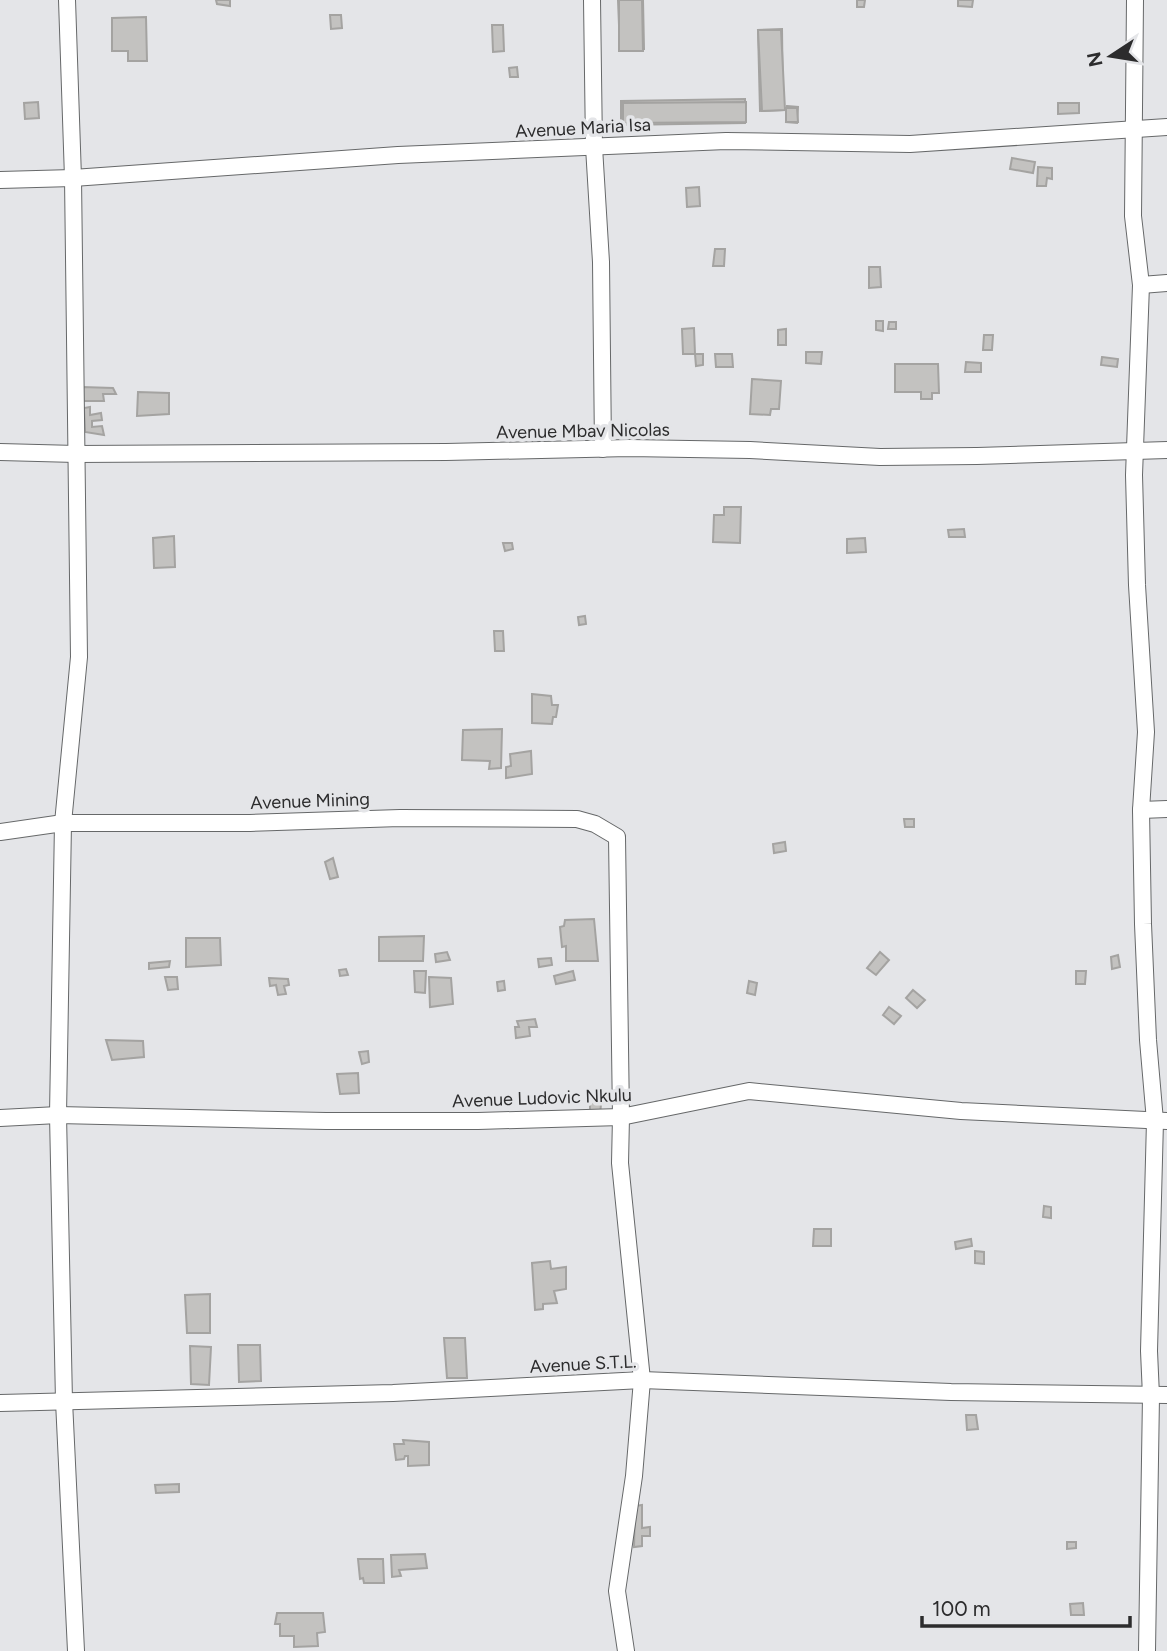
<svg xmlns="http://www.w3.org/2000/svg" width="1167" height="1651" font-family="Figtree,sans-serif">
<rect width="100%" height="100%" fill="#e4e5e8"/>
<g fill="#c3c2c0" stroke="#a4a3a1" stroke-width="2">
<polygon points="216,0 230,0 230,6 217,4"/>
<polygon points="618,0 643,0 644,49 620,50"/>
<polygon points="619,0 642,0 643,51 619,51"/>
<polygon points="857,0 865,0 864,7 857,7"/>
<polygon points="958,0 973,0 972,7 958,6"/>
<polygon points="330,15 341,15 342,28 331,29"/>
<polygon points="146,17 147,61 128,61 128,51 112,51 112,18"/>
<polygon points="492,25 503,25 504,51 493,52"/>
<polygon points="782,29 783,110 760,111 758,30"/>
<polygon points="758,30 781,30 785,110 762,111"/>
<polygon points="517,67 518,77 510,77 509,68"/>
<polygon points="745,99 745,123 621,125 621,101"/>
<polygon points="38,102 39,118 25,119 24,103"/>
<polygon points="746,102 746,122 623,123 623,103"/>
<polygon points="1058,103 1079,103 1079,113 1058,114"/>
<polygon points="787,106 798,107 797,123 786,122"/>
<polygon points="786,108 797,108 798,122 786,122"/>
<polygon points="1012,158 1035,162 1033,173 1010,169"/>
<polygon points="1038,167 1052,168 1052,179 1047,178 1046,186 1037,186"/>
<polygon points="699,187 700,206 687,207 686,188"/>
<polygon points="715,249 725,249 724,266 713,266"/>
<polygon points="869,267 880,267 881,287 869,288"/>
<polygon points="876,321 883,321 883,331 876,330"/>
<polygon points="889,322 896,322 896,329 888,329"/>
<polygon points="694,328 695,354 683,354 682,329"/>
<polygon points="786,329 786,345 778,345 778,330"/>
<polygon points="984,335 993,335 992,350 983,350"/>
<polygon points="806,352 822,352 821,364 806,363"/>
<polygon points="695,354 703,354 703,365 696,366"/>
<polygon points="715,354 732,354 733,367 716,367"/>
<polygon points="1102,357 1118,359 1117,367 1101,365"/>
<polygon points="966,362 981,363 981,372 965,372"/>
<polygon points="895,364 938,364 939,393 932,393 932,399 921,399 921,392 895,392"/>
<polygon points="752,379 781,381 779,409 771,409 770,415 750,414"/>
<polygon points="82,387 113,388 116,394 103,394 104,401 83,401"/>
<polygon points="138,392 169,393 169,414 137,416"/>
<polygon points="90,407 90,415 101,413 102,420 92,421 92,427 102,426 104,435 85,432 84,408"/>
<polygon points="724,507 741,507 740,543 713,542 714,515 724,515"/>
<polygon points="964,529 965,537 949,537 948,530"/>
<polygon points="174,536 175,567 154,568 153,538"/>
<polygon points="865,538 866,552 847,553 847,539"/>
<polygon points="503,543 512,543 513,549 505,551"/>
<polygon points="585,616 586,624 579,625 578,617"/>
<polygon points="494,631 503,631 504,651 495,651"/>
<polygon points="532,694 551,696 552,705 558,705 556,717 553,717 552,724 532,723"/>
<polygon points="502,729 501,768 489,769 490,761 462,760 463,730"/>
<polygon points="531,751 532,774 506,778 506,767 511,766 510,754"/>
<polygon points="904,819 914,819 914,827 905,827"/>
<polygon points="785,842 786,851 774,853 773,844"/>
<polygon points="333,858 338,877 330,879 325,862"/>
<polygon points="594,919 598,961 566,961 566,946 562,947 560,927 564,926 565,920"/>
<polygon points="424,936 423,961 379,961 379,937"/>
<polygon points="186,938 220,938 221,965 186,967"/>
<polygon points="447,952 450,960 436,962 435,954"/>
<polygon points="880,952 889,960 876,975 867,968"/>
<polygon points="1118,955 1120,967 1112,969 1111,957"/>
<polygon points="551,958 552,965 539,967 538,959"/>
<polygon points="170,961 169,967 149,969 149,963"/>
<polygon points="346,969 348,975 340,976 339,970"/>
<polygon points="414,971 426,971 425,993 415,992"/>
<polygon points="573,971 575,980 556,984 554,976"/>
<polygon points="1076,971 1086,971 1085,984 1076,984"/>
<polygon points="165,977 177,977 178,989 168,990"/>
<polygon points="429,977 451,978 453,1004 430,1007"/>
<polygon points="269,978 288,979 289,985 284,986 286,994 278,995 276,985 270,986"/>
<polygon points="504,981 505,990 498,991 497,982"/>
<polygon points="749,981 757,983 755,995 747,993"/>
<polygon points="913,990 925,1000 917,1008 906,998"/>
<polygon points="889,1007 901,1016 894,1024 883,1015"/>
<polygon points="535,1019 537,1027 529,1027 530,1036 516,1038 515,1027 519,1027 517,1021"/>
<polygon points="106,1040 143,1041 144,1057 112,1060"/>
<polygon points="368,1051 369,1062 362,1064 359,1052"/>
<polygon points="358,1073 359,1093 340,1094 337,1074"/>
<polygon points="590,1101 601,1104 600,1115 590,1114"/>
<polygon points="1044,1206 1051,1207 1051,1218 1043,1217"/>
<polygon points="814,1229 831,1229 831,1246 813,1246"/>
<polygon points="971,1239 972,1246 956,1249 955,1242"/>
<polygon points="975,1251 984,1252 984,1264 975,1263"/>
<polygon points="550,1261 551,1269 566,1267 566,1289 554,1291 557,1303 543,1304 543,1309 535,1310 532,1263"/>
<polygon points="210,1294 210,1333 187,1333 185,1295"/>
<polygon points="444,1338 465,1338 467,1378 447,1378"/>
<polygon points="238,1345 260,1345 261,1381 239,1382"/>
<polygon points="190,1346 211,1347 209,1385 191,1384"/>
<polygon points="966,1415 976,1415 978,1429 967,1430"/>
<polygon points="403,1440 429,1442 429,1465 408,1466 408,1456 405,1456 404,1459 396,1460 394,1444 404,1444"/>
<polygon points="179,1484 179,1492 156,1493 155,1485"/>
<polygon points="642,1505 642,1528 650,1527 650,1536 642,1536 642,1546 634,1547 635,1506"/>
<polygon points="1067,1542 1076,1542 1076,1548 1067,1549"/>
<polygon points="425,1554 427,1568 399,1570 401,1576 392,1577 391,1555"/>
<polygon points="358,1559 383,1559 384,1583 364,1583 363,1578 360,1579"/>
<polygon points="1083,1603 1084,1615 1071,1615 1070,1604"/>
<polygon points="277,1613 323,1613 325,1632 317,1633 318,1646 294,1647 294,1636 280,1636 280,1624 275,1624"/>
</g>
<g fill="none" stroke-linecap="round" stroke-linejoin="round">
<defs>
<g id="minor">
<polyline points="67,0 73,178 79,657 63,823 58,1115 64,1401 76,1651"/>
<polyline points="592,0 594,147 601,262 603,449"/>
<polyline points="1135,0 1133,216 1141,285 1134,475 1137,585 1146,732 1141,810 1143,924 1148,1040 1155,1121 1149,1351 1151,1396 1147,1651"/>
<polyline points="0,180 73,178 398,155 726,141 910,144 1167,127"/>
<polyline points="1141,285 1167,283"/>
<polyline points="0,452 76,454 446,452 629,448 750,450 880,457 977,456 1167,450"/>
<polyline points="1141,810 1167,809"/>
<polyline points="0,832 63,823 250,823 400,818 577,819 595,824 617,837 621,1117 620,1163 642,1380 634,1476 617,1591 626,1651"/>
<polyline points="0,1118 58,1115 326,1121 478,1121 621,1117 749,1091 961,1111 1167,1121"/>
<polyline points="0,1403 393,1393 642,1380 951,1392 1167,1395"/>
</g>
</defs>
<use href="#minor" stroke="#666869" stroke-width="18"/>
<use href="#minor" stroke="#fff" stroke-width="16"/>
</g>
<g text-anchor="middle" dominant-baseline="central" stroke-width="7" stroke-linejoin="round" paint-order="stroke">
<g font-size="18" fill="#2c2c2d" stroke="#e4e5e8">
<text transform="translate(583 128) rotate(-3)">Avenue Maria Isa</text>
<text transform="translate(583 431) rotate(-1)">Avenue Mbav Nicolas</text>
<text transform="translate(310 801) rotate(-2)">Avenue Mining</text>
<text transform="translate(542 1098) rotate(-2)">Avenue Ludovic Nkulu</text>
<text transform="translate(583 1364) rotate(-3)">Avenue S.T.L.</text>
</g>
</g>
<g transform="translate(1111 56) rotate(258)" stroke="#e4e5e8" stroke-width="5" paint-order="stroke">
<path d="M0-5L12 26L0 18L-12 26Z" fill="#2c2c2d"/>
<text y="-10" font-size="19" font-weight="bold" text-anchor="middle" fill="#2c2c2d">N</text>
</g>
<path d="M922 1616v10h208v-10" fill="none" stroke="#2c2c2d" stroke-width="3.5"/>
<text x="932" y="1616" font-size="21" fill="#2c2c2d" stroke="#e4e5e8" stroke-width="5" paint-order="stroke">100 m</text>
</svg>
